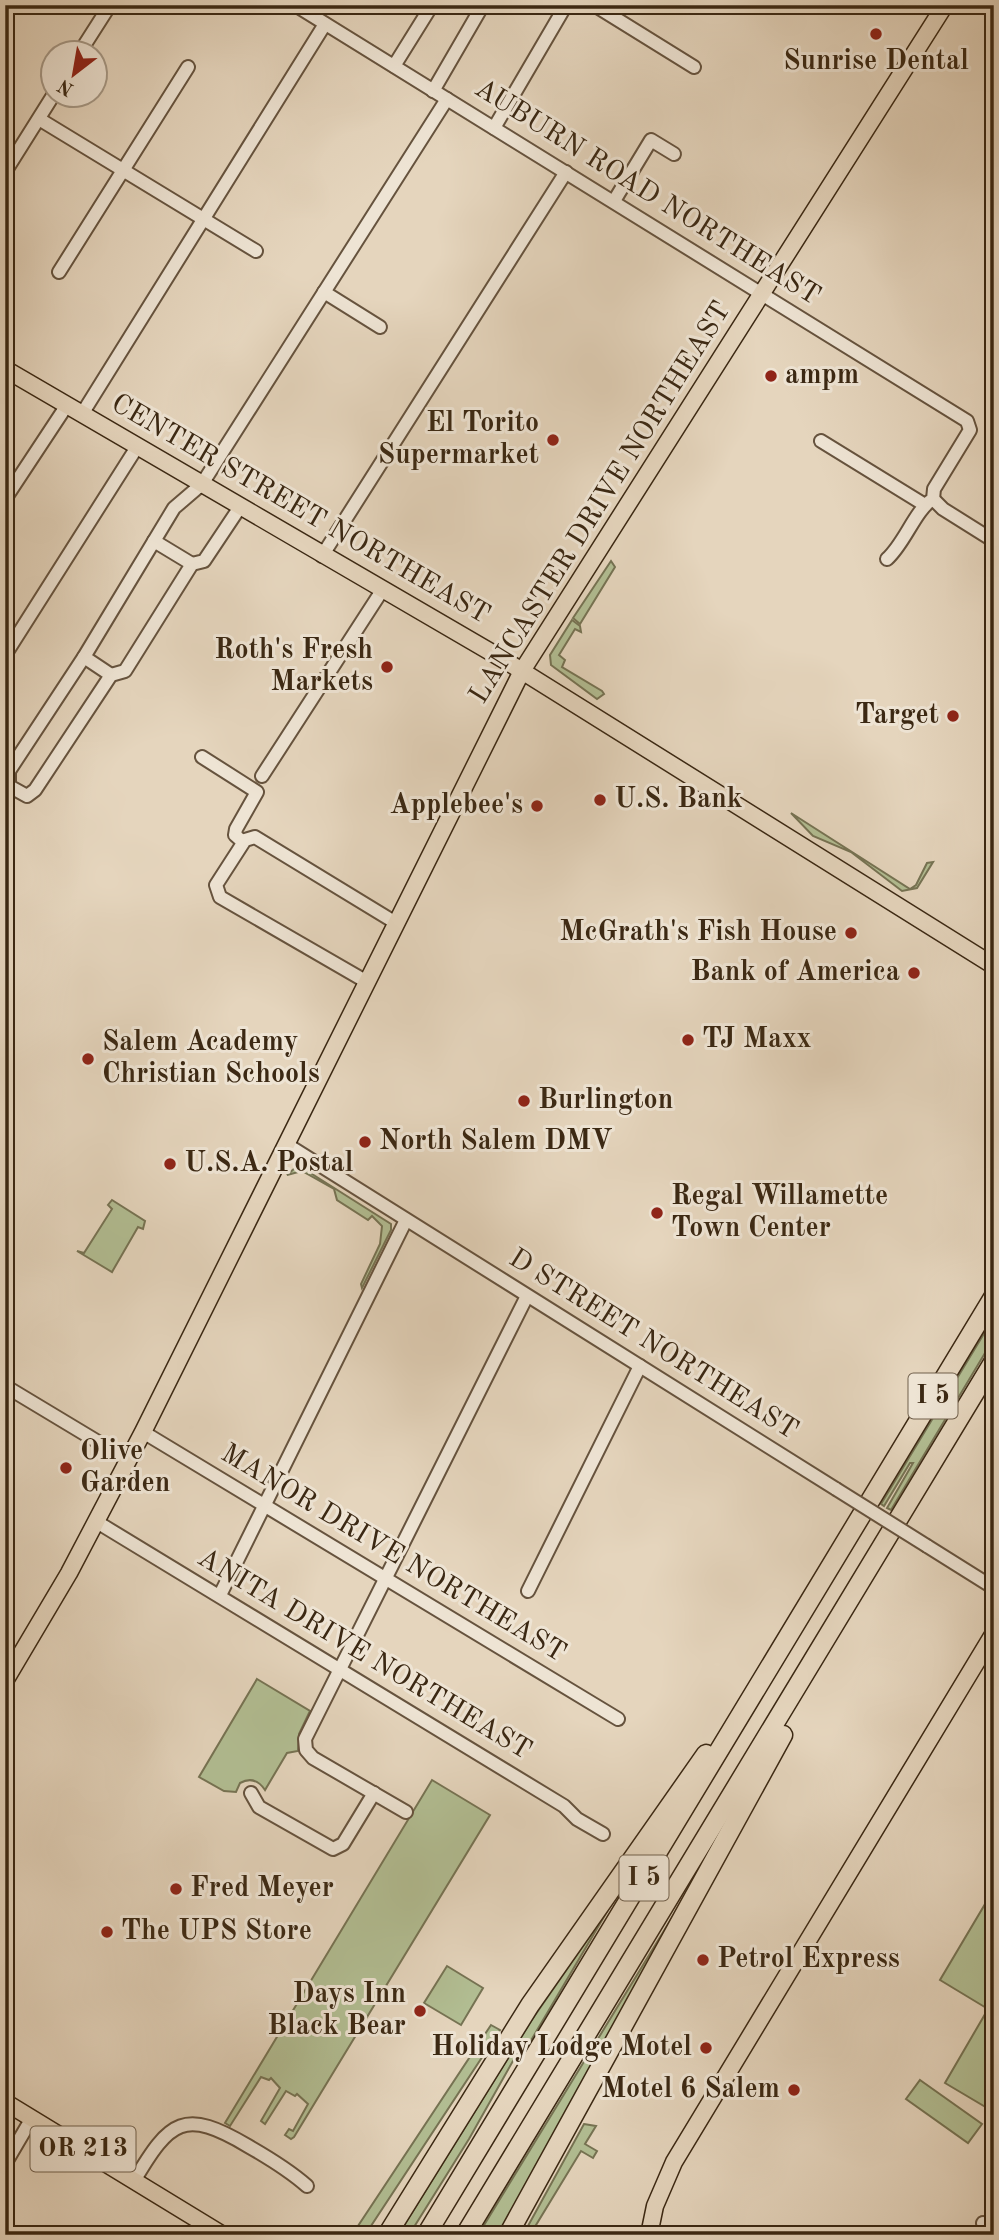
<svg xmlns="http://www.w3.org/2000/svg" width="999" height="2240" font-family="'Old Standard TT',serif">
<rect width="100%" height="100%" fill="#e5d5bd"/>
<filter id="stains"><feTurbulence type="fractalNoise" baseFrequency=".00286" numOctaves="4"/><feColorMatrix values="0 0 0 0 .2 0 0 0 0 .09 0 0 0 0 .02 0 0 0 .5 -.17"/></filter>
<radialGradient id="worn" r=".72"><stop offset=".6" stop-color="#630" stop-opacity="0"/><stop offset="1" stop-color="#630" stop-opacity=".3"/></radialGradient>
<g fill="#b2be93" stroke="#767353" stroke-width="2">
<polygon points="611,561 615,567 580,624 573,618"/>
<polygon points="572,620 580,626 581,632 575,629 559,655 565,660 562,667 602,691 604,694 597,699 551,665 550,655"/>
<polygon points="791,813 910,889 916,885 927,863 933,862 917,888 902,891 851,852 813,836"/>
<polygon points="301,1167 391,1224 391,1230 362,1288 361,1284 380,1244 382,1226 372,1216 368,1220 337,1200 334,1189 302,1171 287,1175 295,1168"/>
<polygon points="112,1200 145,1221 143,1229 138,1227 112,1272 77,1251 84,1253 112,1209 108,1205"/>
<polygon points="994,1317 994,1338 891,1510 887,1508 913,1463 910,1463 884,1506 881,1504"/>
<path d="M257,1679L310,1711L299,1734L298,1751L287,1753L265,1790C259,1781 251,1777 240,1783L236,1792L224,1791L199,1777Z"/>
<polygon points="432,1780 490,1815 294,2137 291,2139 285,2135 289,2129 293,2131 308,2104 297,2094 295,2096 286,2091 265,2124 261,2121 280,2088 271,2078 269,2080 261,2077 230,2126 225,2123"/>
<polygon points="994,1889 994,2112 945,2083 988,2009 940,1980"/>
<polygon points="684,1898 500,2235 478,2235"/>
<polygon points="608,1910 523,2054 518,2052 469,2139 409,2235 398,2235 531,2021"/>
<polygon points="447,1966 483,1988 461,2025 424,2003"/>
<polygon points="491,2025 500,2030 365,2235 352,2235"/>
<polygon points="920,2080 982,2124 968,2143 906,2099"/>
<polygon points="584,2124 596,2126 585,2144 597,2151 593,2158 581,2151 533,2230 534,2235 523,2235"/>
</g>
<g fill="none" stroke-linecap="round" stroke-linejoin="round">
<defs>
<g id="minor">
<path d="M295,5L967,421L970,430L934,489L933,499C915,510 905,543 887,559"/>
<polyline points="594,5 694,67"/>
<polyline points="80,52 110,5"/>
<polyline points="394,66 432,5"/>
<polyline points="433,91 480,10"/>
<polyline points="39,119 256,251"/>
<polyline points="494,128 566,5"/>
<polyline points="5,172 54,94"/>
<polyline points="614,201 651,140 674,154"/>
<polyline points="59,272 188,67"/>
<polyline points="324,292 380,327"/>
<polyline points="82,414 325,24"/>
<polyline points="821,441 925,505"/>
<polyline points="5,499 67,405"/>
<polyline points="933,499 943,509 994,541"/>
<polyline points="240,507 204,561 192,564 125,671 111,675 35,790 27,796 9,786 9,771 84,657 174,508 202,484 447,99"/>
<polyline points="154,541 192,564"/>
<polyline points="322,556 566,172"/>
<polyline points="5,655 137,447"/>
<polyline points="84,657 111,675"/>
<polyline points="202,757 257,792 236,829 235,835 243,842"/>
<polyline points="262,776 383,589"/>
<polyline points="367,982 220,897 216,885 245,840 255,837 396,923"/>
<polyline points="286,1144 836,1489"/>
<polyline points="5,1386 128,1460"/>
<polyline points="143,1432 618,1719"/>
<polyline points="97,1522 564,1806 577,1819 603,1834"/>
<polyline points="927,1546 994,1588"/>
<polyline points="528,1591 640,1366"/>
<polyline points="220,1595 406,1220"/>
<polyline points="251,1793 259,1807 333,1849 343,1844 374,1793"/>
<polyline points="406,1812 313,1758 306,1750 305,1739 527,1296"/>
<polyline points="5,2164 32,2118"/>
<path d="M134,2181C170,2120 184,2108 248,2146C269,2158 289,2170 307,2186"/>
<polyline points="983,2223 994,2229"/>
</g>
<g id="major">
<polyline points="5,369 506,661 994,966"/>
<polyline points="5,1681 69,1573 143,1432 522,671 945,5"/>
<polyline points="5,2102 223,2235"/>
<polyline points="649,2235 655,2206 674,2162 994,1633"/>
</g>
<g id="highway">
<polyline points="387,2235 530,2005 706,1754"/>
<polyline points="426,2235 994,1296"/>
<polyline points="465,2235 994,1361"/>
<polyline points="508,2235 783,1735"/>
</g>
</defs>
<use href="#minor" stroke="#66533e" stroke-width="16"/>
<use href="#major" stroke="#3b2813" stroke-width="19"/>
<use href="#highway" stroke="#3b2813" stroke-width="21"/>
<use href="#minor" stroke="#eee4d4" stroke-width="12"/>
<use href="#major" stroke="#e5d5bd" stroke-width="16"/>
<use href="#highway" stroke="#e5d5bd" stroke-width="18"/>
<defs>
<polyline id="minor-bridge" points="836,1489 927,1546"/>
</defs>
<use href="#minor-bridge" stroke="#66533e" stroke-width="16" stroke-linecap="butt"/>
<use href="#minor-bridge" stroke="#eee4d4" stroke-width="12"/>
</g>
<g fill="#8f2418" stroke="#eee4d4" stroke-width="2.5">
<circle cx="876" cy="34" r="7"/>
<circle cx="771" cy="376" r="7"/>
<circle cx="553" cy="440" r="7"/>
<circle cx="387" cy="667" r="7"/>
<circle cx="953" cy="716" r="7"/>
<circle cx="600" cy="800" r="7"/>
<circle cx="537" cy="806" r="7"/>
<circle cx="851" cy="933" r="7"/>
<circle cx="914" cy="973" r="7"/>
<circle cx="688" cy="1040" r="7"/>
<circle cx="88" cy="1059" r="7"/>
<circle cx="524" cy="1101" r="7"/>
<circle cx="365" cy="1142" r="7"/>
<circle cx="170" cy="1164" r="7"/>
<circle cx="657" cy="1213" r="7"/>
<circle cx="66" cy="1468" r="7"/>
<circle cx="176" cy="1889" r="7"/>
<circle cx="107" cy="1932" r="7"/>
<circle cx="703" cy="1960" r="7"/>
<circle cx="420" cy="2011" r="7"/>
<circle cx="706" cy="2048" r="7"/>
<circle cx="794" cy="2090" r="7"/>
</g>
<g text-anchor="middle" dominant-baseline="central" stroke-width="6" stroke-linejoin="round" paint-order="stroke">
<g fill="#eee4d4" stroke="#71604d" stroke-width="2">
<rect x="908.5" y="1373.5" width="49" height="45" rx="5"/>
<rect x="619.5" y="1855.5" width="49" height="45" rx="5"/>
<rect x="30.5" y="2126.5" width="105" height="45" rx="5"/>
</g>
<g font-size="26" font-weight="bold" fill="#3b2813">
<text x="933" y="1396">I 5</text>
<text x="644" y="1878">I 5</text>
<text x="83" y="2149">OR 213</text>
</g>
<g font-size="28" font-weight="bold" fill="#3b2813" stroke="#eee4d4" text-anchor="start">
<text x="876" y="62" text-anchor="middle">Sunrise Dental</text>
<text x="785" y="376">ampm</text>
<text x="539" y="424" text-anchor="end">El Torito<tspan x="539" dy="32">Supermarket</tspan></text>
<text x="373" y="651" text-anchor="end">Roth's Fresh<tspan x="373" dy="32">Markets</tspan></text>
<text x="939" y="716" text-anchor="end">Target</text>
<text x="614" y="800">U.S. Bank</text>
<text x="523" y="806" text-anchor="end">Applebee's</text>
<text x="837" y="933" text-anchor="end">McGrath's Fish House</text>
<text x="900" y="973" text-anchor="end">Bank of America</text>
<text x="702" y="1040">TJ Maxx</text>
<text x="102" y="1043">Salem Academy<tspan x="102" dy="32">Christian Schools</tspan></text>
<text x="538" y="1101">Burlington</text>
<text x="379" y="1142">North Salem DMV</text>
<text x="184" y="1164">U.S.A. Postal</text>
<text x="671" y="1197">Regal Willamette<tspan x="671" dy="32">Town Center</tspan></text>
<text x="80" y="1452">Olive<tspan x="80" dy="32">Garden</tspan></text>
<text x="190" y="1889">Fred Meyer</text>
<text x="121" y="1932">The UPS Store</text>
<text x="717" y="1960">Petrol Express</text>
<text x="406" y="1995" text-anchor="end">Days Inn<tspan x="406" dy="32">Black Bear</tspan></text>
<text x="692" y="2048" text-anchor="end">Holiday Lodge Motel</text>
<text x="780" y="2090" text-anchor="end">Motel 6 Salem</text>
</g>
<g font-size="28" fill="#3b2813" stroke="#eee4d4">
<text transform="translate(647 193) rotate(32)">AUBURN ROAD NORTHEAST</text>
<text transform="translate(601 503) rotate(-58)">LANCASTER DRIVE NORTHEAST</text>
<text transform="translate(300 510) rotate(30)">CENTER STREET NORTHEAST</text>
<text transform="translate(653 1345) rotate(32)">D STREET NORTHEAST</text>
<text transform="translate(393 1554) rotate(31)">MANOR DRIVE NORTHEAST</text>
<text transform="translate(364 1655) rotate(31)">ANITA DRIVE NORTHEAST</text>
</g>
</g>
<rect width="999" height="2240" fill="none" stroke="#e5d5bd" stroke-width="28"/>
<rect x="7" y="7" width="985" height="2226" fill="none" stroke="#3b2813" stroke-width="3.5"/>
<rect x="14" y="14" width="971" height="2212" fill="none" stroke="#3b2813" stroke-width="2"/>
<g transform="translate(74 74) rotate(211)"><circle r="33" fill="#eee4d4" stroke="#a69987" stroke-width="2"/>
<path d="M0-5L12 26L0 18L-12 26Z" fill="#8f2418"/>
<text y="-10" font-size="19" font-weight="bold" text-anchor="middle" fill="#3b2813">N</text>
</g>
<rect width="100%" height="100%" filter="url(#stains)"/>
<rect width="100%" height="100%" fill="url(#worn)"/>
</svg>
